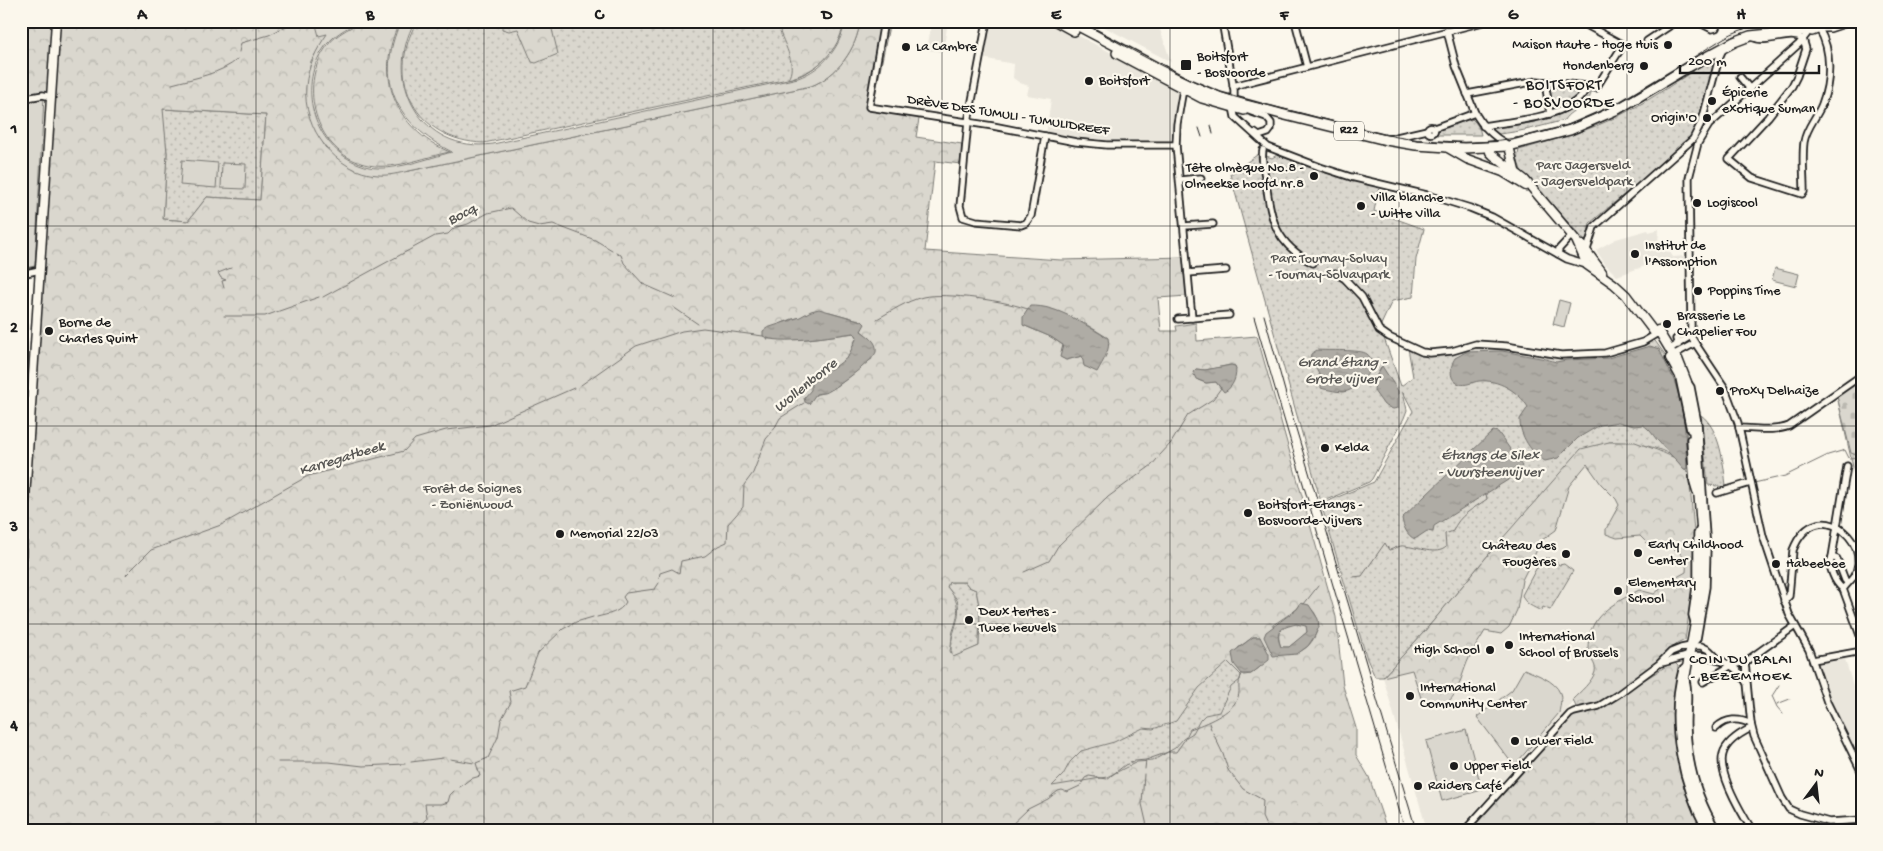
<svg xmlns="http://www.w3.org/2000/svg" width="1883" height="851" font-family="'Gochi Hand',sans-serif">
<defs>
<pattern id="grass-dots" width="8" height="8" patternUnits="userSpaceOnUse" patternTransform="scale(1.25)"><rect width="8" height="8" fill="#dad7ce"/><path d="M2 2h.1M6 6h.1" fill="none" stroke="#bab8b0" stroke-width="1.8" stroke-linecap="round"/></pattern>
<pattern id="forest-crowns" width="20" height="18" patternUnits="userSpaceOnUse" patternTransform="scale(1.25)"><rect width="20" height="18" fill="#dad7ce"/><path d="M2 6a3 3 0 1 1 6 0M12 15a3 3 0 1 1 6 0" fill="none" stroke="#bab8b0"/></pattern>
<pattern id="cemetery-stones" width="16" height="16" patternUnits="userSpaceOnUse" patternTransform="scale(1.25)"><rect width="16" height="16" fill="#dad7ce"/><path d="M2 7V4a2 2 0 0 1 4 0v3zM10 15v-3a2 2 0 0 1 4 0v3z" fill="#bab8b0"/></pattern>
<pattern id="water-ripples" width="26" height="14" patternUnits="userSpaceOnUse" patternTransform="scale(1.25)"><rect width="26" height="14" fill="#afaca5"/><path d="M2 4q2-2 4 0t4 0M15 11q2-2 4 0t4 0" fill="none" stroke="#96938d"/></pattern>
</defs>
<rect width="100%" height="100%" fill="#fbf7ec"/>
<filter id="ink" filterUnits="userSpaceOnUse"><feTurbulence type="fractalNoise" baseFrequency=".02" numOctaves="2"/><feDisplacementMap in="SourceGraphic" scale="10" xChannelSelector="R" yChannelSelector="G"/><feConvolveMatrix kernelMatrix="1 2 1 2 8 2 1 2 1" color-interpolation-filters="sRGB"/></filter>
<g filter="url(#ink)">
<g fill="#eae6dc">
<polygon points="932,21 948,21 943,52 927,50"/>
<polygon points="989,21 1050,21 1179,88 1171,139 1166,144 1106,145 1046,135 1051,99 1027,95 1029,86 1020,83 1013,78 1014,64 982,58"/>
<polygon points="1093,21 1157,21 1171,62"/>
<polygon points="1659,229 1658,244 1665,251 1670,252 1673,257 1686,256 1686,260 1676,260 1653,263 1617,276 1605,264 1596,250 1616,239 1648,230 1649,232"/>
<polygon points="1581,449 1657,450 1692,576 1601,672 1458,830 1427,830 1383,677 1424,632"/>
<polygon points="1829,659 1829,662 1845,659 1855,692 1862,704 1861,760 1831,702 1817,662"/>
</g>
<g fill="url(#grass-dots)" stroke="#7b7a75">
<path d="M417,21H844C840,47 821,68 797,77L484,143C416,141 384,80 417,21Z"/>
<path d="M1708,61L1713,67L1715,74L1700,124L1691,139L1590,223L1586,242L1521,170L1517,159L1519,150C1550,141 1581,133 1610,120C1645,104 1676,82 1708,61Z"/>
<polygon points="1550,86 1576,88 1580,90 1581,94 1569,104 1554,109 1552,108"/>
<path d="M1591,90C1592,106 1571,108 1564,120C1543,126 1521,132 1498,134L1492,128C1526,124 1571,121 1591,90Z"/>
<polygon points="162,109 266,115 260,200 207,197 188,221 163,219 167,153"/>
<path d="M1468,119L1469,121L1472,119C1477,123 1480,129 1481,135H1431L1435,133L1437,129Z"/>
<path d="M1261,154L1272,158L1277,155L1327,173L1379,187L1374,211L1424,229L1416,259L1413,297L1392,301L1380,327L1401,386L1413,377L1408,348L1417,352L1484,346L1535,352L1603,354L1653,338L1666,356L1681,400L1686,430L1689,474C1685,469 1681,463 1676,459C1660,445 1629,442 1609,442L1494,548L1424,632L1383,677H1375L1367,659L1321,504L1374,482L1413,411L1403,392L1407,410L1404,418L1372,479L1369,482L1321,502L1230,174L1257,155Z"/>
<path d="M1701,415C1720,429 1724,465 1726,487L1708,485Z"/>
<path d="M1545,558C1553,558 1554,559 1559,565L1564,564L1573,571L1550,610L1543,607L1541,611C1534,607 1524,604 1522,595L1536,569Z"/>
<path d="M949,582H965L969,587L976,590L980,610L979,646L953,658C945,638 964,620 957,600C955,596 950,591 947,587Z"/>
<polygon points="1322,621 1341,637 1228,733 989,830 993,822 1192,662"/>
</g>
<g fill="url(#forest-crowns)" stroke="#7b7a75" fill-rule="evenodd">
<path d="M21,21H328L316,25L328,33L311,61L306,89L309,114L325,147L354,169L409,171L811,86C837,76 857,49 860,21H890L873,106L920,113L916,137L962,144L961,164L935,161L925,251L1061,260L1185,257L1188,296L1158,298L1161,331H1177L1176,326L1196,323L1197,341L1257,336L1336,617L1343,686L1356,728V755L1369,777L1387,830H21V519L47,95L21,99ZM163,109L266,115L260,200L207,197L188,221L163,219L167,153ZM1051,309L1084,323L1108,338L1082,356L1066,360L1061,357L1063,345L1051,337L1023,325ZM830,312L862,321L861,331L864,333L872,359C856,369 844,384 827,392C821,394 817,393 813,397L818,375C827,369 843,366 849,356C852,350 853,343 857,337L855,333L808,339H767L782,323L792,319ZM1231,365L1235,366L1236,370L1221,389L1216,382L1206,383L1198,380L1196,369L1205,370ZM949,582H965L969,587L976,590L980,610L979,646L953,657L950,651C952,645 951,636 953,631C959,614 961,603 947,587ZM1301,603C1334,614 1313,659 1283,654L1273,625L1297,609ZM1253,637H1260V667L1251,674L1244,675L1238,648ZM1228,662L1241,675L1240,680L1231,687L1219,712L1205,715L1200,720L1193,733L1183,739L1175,748L1152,761L1137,762L1107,777L1052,786L1063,775L1070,762L1081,751L1114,742L1143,728L1153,729L1176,721L1199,688Z"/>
<path d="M365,21H400C373,76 395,129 450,152C423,157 392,172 364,164C318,152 299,92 323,52C332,36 348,28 365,21Z"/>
<polygon points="491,21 550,21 558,54 536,63 532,62 518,29 509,31 502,29 502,23 492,26"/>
<path d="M783,21H824L831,27L843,28C835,55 815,72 788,79C797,65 785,46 780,32L784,24Z"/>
<polygon points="1862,373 1862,507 1837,396"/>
<path d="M1609,442H1635L1657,450L1675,458L1689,474L1695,543V574L1685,640L1677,644L1623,693L1668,665L1675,663L1678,666L1676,698V747L1688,795L1701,830H1468L1570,718L1578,713L1573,699C1580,692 1592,682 1595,672C1597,663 1588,658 1588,651C1587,615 1612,605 1639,590L1654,594L1670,581L1686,572C1688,561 1680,549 1669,547C1663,546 1657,547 1651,547L1640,536L1617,538L1606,534V529L1619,505L1616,499L1601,484L1587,464L1569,486L1556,530L1542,540L1522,580L1517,610L1509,627L1501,634L1485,631C1480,640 1473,649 1469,658C1458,681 1457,717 1422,701L1412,670L1383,677L1424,632L1494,548L1581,449Z"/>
<path d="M1301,624L1306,626L1308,629L1306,634L1289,647H1281C1274,629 1284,623 1301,624Z"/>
</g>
<polygon fill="url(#cemetery-stones)" stroke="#7b7a75" points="1862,379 1862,452 1856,455 1851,453 1837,396"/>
<g fill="#dad7ce" stroke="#7b7a75">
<path d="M328,21H361C346,28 331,36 322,51C295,94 319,156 369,167C393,172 428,158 452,152C397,124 373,82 401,21H415C382,81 421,154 493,144L798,78C823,69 841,47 845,21H860C857,49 837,76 811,86L409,171C399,173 389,176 378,175C336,173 302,128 306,86C308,66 316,50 327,34L319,36L316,25Z"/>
<polygon points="44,97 35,266 21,269 21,101"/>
<polygon points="182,160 218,163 216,188 180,185"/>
<polygon points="222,163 246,164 245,189 221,188"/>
<polygon points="1775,268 1799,274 1796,286 1772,280"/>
<polygon points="1559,300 1570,303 1564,327 1553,324"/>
<path d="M1524,669C1535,674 1555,680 1560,693C1562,698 1560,707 1559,713L1514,766L1477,717L1512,690Z"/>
<polygon points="1466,730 1482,790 1442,801 1426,741"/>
</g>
<g fill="url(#water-ripples)" stroke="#74726e" fill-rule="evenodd">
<path d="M1030,306C1059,305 1084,325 1108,338C1111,350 1103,361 1097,372L1084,366L1082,356L1066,360L1060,357L1063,345L1051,337L1023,325V317Z"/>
<path d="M819,309L862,321L865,324L861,331C867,336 878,341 876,352C874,360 836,388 827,392C824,393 820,393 816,394L809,404L805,402L804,398L811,390V383L818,375V372L819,371L822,372L835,367L848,357L857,337L856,335L854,333C836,335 777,346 763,336V331L767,328L800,317L811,311Z"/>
<path d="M1650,346L1659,349L1674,380L1681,403L1685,430L1687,469H1684C1676,459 1667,452 1659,442C1653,436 1651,430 1643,425L1634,426L1618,422L1600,425L1578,438L1558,458L1545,461C1532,454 1519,435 1520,419L1528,407C1518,391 1498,379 1479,381C1472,382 1466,386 1460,384C1448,381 1450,366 1455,358L1466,352L1502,351L1546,359L1556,362L1567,360L1608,358Z"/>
<path d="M1317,350C1327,351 1361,349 1367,354C1381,364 1360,385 1350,390C1343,394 1331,390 1324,389L1321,388V378L1310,358L1311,354Z"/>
<path d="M1231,365L1235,366C1238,375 1233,388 1224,392L1216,382L1206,383L1196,379L1193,372L1196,369L1205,370Z"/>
<polygon points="1382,366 1398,391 1398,408 1393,409 1384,405 1374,391 1375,378"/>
<path d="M1493,431L1498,432L1522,466L1516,475L1434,526L1433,532L1427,531L1415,539C1407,536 1403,526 1402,518Z"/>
<path d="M1301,603L1309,605L1318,619L1319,627L1314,637L1308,646L1297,654L1273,656L1264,637L1266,632L1297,609ZM1296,624L1306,626L1307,632L1289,647H1281C1274,630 1281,628 1296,624Z"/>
<polygon points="1253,637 1260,637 1269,654 1269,660 1251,674 1242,674 1234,664 1232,653"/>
</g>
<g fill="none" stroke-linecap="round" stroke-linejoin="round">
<g stroke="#74726e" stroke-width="1">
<polyline points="239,52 241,43 269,35 294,22"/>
<path d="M172,84C194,78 221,74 238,59"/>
<polyline points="616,252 621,255 624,263 643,284 675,298"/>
<polyline points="224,288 222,281 226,280 221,278 218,273 231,268"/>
<polyline points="323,297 435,236 448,234 454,228 468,224 488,213 511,208 528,223 539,226 553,224 595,240 612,250"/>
<polyline points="673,307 698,324"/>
<polyline points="224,316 265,316 319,297"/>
<path d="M877,319C892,311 906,301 923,297C944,292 1009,301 1030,310"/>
<polyline points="581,385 636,346 682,331 703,328 763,336"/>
<polyline points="1160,455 1171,443 1188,415 1213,399 1221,388"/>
<polyline points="1754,483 1785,476 1828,455 1845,450 1849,458 1862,457"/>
<polyline points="1024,572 1049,561 1058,546 1108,497 1152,465 1157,459"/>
<polyline points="126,575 151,550 221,525 308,476 404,451 415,439 446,430 490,425 574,388"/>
<path d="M1353,577L1362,576L1385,543L1389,550C1394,549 1400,545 1404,546C1417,547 1437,556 1446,547L1445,534L1453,531C1459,515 1473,509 1487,499L1486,494"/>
<polyline points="659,578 660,573 672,569 679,573 681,561 705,556 718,546 727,542 728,524 743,507 744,485 753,473 766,439 773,431 780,418 804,403"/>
<polyline points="1304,604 1318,586"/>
<path d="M597,617C608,614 620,613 626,602L623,597L626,593L655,589L659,583"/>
<polyline points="1779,685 1772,696 1777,707 1783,714"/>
<polyline points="1777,704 1790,699"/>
<polyline points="1209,723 1211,729"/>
<polyline points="1213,733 1223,754 1228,770 1243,789 1263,800 1262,817 1268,830"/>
<polyline points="450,759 474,763"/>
<polyline points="278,762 329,762 363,766 405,764"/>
<polyline points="411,762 443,758"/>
<polyline points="1145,769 1146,760"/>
<polyline points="1144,774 1142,804 1148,830"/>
<polyline points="460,787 470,779 480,776 476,763 488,758 498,737 501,720 511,702 509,691 525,686 538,653 563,629 576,622 593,617"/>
<polyline points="410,830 412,823 422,823 427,818 425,804 442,804 448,802 450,795 454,791"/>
<path d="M1006,830L1028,809L1048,799L1058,791L1062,790L1067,792L1080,786L1085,778L1089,776L1107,779L1125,765L1135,761L1146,760L1168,752H1176C1182,744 1186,738 1190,729C1204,724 1233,713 1238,697C1241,689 1236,686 1242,674"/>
</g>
<polyline stroke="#dad6cd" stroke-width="5.5" stroke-dasharray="5.5 3" stroke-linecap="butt" points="1313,263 1335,273"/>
<defs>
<g id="minor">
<polyline points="884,21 869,107 993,126 1076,142 1107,145 1176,145"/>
<polyline points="987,21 968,122 960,206 963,217 976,221 1021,225 1026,223 1031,216 1045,136"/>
<polyline points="1222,21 1234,90 1234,101"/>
<polyline points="1295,21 1307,67"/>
<polyline points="1579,21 1623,45 1596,88 1587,86"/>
<polyline points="1696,21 1712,29 1716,28 1719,21"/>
<polyline points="1807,30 1807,34 1799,44 1709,125 1698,143 1689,178 1691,328 1691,336 1695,343 1725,388 1738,423 1763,536 1789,614 1809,650 1827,702 1862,773"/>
<path d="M1447,31L1456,66L1475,113C1483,128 1494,137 1508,145"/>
<path d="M1752,37C1768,45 1789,30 1803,39"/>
<path d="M1803,39L1806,49L1797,76L1792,86L1768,117L1729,159L1752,178L1802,194L1804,192C1804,176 1802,158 1804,142C1806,128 1817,117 1822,104C1831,81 1832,50 1819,29"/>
<polyline points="1647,41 1668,27 1675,21"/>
<polyline points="1740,77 1750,89"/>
<polyline points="1545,82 1550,114"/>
<polyline points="1233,86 1487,21"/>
<polyline points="1183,89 1177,124 1176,145 1192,318"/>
<path d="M1467,94L1537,81L1587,86C1576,118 1511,121 1483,126"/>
<polyline points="21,99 43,95 51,97"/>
<polyline points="1233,107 1235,117 1268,147 1320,167 1351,177 1431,196 1470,208 1492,217 1567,259 1587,265"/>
<polyline points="1246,110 1266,117 1271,123 1271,129 1268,133 1259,136 1255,133"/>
<circle cx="1431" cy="130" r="3.5"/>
<polyline points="1434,128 1475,113"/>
<polyline points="1388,139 1427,130"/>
<path d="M1263,150C1261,160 1264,171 1266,181C1270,219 1276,245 1313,263"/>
<polyline points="1180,180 1201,178"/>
<polyline points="1184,226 1213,224"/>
<polyline points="1587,250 1594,227 1693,139 1702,121 1719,58 1723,49"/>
<polyline points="1558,254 1559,249 1572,235"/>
<polyline points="1188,273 1226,270"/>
<polyline points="1335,273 1345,279 1362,297 1379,330 1389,337 1422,352 1430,353 1452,351 1476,344 1506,346 1561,355 1605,353 1643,342 1658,333"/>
<polyline points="21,274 40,270"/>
<polyline points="1178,319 1229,315"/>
<polyline points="1678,345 1676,339 1691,330"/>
<polyline points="1670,349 1691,336"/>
<polyline points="1673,355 1695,343"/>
<polyline points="1679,378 1690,430"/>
<polyline points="1687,381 1691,387 1698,423 1707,549 1706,587 1697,639 1691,646"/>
<path d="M1739,428C1755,428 1774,432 1789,426L1862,375"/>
<polyline points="1690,439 1693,482 1696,492"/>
<polyline points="1717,493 1750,483"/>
<polyline points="1832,557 1847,466"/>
<path d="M1832,557L1837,559L1845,580L1848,583L1843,589C1835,583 1827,566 1832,557Z"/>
<polyline points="1843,589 1862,641"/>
<path d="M1784,601L1789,596L1793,550C1818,487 1883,551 1848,583"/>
<polyline points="1694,622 1692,615 1697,579 1697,534 1701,526"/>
<polyline points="1813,660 1862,651"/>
<polyline points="1745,662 1751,724 1754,736 1782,798 1789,809 1800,814 1829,822 1862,820"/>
<path d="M1661,663C1670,661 1679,658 1688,656C1708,653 1737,663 1746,682"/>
<path d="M1687,666L1682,670C1668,722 1681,783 1706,830"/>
<path d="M1686,681C1690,691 1686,715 1687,727C1688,763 1698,799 1717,830"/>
<polyline points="1703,682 1732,665 1745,662 1795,626"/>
<path d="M1716,728C1726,718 1739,718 1751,724"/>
<path d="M1751,728C1741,733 1726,742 1723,754C1717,772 1742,814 1752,830"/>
<polyline points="1465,830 1570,714 1574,712 1599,706 1617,695 1659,664 1671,652 1681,648 1691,646 1701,646 1709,650 1720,661"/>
</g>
<g id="secondary">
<polyline points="1509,146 1515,171"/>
<polyline points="1448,148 1467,159 1503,172 1526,186"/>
<polyline points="1490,148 1490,152 1493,155 1525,180 1576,240 1587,265 1614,284 1626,295 1654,332 1658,333"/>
<polyline points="1582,245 1602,272"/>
<polyline points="1658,330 1673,355 1678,359 1687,382"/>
<polyline points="1673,355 1670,358 1687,389 1692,414 1702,540 1701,590 1682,695 1681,728 1687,765 1693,787 1702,812 1712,830"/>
<polyline points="21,560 56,21"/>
</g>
<g id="primary">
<polyline points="1056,21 1074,31"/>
<polyline points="1069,21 1188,84 1219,97 1281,114 1386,140 1416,145 1464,148 1509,146 1570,130 1618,109 1688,67 1734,42 1750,36 1807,30"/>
<polyline points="1802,21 1805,28 1812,31 1820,28 1823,21"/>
<polyline points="1821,27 1830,27 1848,21"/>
<polyline points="1117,53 1202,98 1244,110"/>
</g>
</defs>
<use href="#minor" stroke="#1c1c1c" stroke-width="9"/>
<use href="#secondary" stroke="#1c1c1c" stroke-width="11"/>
<use href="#primary" stroke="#1c1c1c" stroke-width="12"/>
<use href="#minor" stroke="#fbf7ec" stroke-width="5.5"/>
<use href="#secondary" stroke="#fbf7ec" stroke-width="8"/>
<use href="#primary" stroke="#fbf7ec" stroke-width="9"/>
<path stroke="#1c1c1c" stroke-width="1" d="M1079,21C1122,44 1165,70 1210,88C1241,101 1274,106 1305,114C1336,122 1366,131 1397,137C1450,146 1507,144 1558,128C1619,110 1670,71 1724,38C1744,26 1770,22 1793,21C1809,21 1822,26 1837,21"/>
<g stroke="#1c1c1c" stroke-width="1">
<polyline points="1211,125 1213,134"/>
<polyline points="1199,128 1202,137"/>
<polyline points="1264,315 1288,402 1416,830"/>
<polyline points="1254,317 1405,830"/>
</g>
</g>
</g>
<path fill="none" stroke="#1c1c1c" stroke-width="1" stroke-opacity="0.55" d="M256,21V830M484,21V830M713,21V830M942,21V830M1170,21V830M1399,21V830M1627,21V830M21,226H1862M21,426H1862M21,624H1862"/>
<g fill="#1c1c1c" stroke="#fbf7ec" stroke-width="2">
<circle cx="1668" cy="45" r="5"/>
<circle cx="906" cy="47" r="5"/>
<rect x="1180" y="59" width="12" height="12" rx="2.5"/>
<circle cx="1644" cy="66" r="5"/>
<circle cx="1089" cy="81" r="5"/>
<circle cx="1712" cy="101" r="5"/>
<circle cx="1707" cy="118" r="5"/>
<circle cx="1314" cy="176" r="5"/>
<circle cx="1697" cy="203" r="5"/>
<circle cx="1361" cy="206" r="5"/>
<circle cx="1635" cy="254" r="5"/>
<circle cx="1698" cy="291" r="5"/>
<circle cx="1667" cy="324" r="5"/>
<circle cx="49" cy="331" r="5"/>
<circle cx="1720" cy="391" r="5"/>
<circle cx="1325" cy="448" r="5"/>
<circle cx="1248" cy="513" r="5"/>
<circle cx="560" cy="534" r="5"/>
<circle cx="1638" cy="553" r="5"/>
<circle cx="1566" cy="554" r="5"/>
<circle cx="1776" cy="564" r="5"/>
<circle cx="1618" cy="591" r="5"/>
<circle cx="969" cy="620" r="5"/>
<circle cx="1509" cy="645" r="5"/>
<circle cx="1490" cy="650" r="5"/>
<circle cx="1410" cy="696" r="5"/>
<circle cx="1515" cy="741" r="5"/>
<circle cx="1454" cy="766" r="5"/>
<circle cx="1418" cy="786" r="5"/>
</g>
<g text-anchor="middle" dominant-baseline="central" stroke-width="4.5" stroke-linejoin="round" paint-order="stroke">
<rect fill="#fbf7ec" stroke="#5f5e5a" stroke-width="1" x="1334" y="121.5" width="30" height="19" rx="4"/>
<g font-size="12" font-weight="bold" fill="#1c1c1c">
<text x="1349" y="131">R22</text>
</g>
<g font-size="14" fill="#1c1c1c" stroke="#fbf7ec" text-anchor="start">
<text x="1658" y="45" text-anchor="end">Maison Haute - Hoge Huis</text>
<text x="916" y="47">La Cambre</text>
<text x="1197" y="57">Boitsfort<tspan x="1197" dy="16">- Bosvoorde</tspan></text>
<text x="1634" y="66" text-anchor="end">Hondenberg</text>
<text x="1099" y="81">Boitsfort</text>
<text x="1722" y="93">Épicerie<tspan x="1722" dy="16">exotique Suman</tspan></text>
<text x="1697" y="118" text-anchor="end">Origin'O</text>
<text x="1304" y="168" text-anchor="end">Tête olmèque No.8 -<tspan x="1304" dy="16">Olmeekse hoofd nr.8</tspan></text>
<text x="1371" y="198">Villa blanche<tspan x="1371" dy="16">- Witte Villa</tspan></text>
<text x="1707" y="203">Logiscool</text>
<text x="1645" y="246">Institut de<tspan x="1645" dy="16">l'Assomption</tspan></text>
<text x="1708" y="291">Poppins Time</text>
<text x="1677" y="316">Brasserie Le<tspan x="1677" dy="16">Chapelier Fou</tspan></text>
<text x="59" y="323">Borne de<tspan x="59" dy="16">Charles Quint</tspan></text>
<text x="1730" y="391">Proxy Delhaize</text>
<text x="1335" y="448">Kelda</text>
<text x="1258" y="505">Boitsfort-Etangs -<tspan x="1258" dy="16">Bosvoorde-Vijvers</tspan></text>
<text x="570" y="534">Memorial 22/03</text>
<text x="1648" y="545">Early Childhood<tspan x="1648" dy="16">Center</tspan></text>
<text x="1556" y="546" text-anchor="end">Château des<tspan x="1556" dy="16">Fougères</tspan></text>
<text x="1786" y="564">Habeebee</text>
<text x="1628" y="583">Elementary<tspan x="1628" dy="16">School</tspan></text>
<text x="979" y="612">Deux tertes -<tspan x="979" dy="16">Twee heuvels</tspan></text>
<text x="1519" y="637">International<tspan x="1519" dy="16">School of Brussels</tspan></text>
<text x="1480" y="650" text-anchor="end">High School</text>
<text x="1420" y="688">International<tspan x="1420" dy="16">Community Center</tspan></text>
<text x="1525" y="741">Lower Field</text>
<text x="1464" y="766">Upper Field</text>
<text x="1428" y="786">Raiders Café</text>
</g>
<g font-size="14" fill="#1c1c1c" stroke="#fbf7ec">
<text transform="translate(1008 116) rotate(9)">DRÈVE DES TUMULI - TUMULIDREEF</text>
</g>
<g font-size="14" fill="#555451" stroke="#fbf7ec">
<text x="1583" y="166">Parc Jagersveld<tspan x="1583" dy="16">- Jagersveldpark</tspan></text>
<text x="1329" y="259">Parc Tournay-Solvay<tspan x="1329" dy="16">- Tournay-Solvaypark</tspan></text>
<text x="472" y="489">Forêt de Soignes<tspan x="472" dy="16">- Zoniënwoud</tspan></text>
</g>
<g font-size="15" font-style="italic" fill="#575653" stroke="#fbf7ec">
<text transform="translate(462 215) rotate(-27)">Bocq</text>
<text x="1342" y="363">Grand étang -<tspan x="1342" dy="17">Grote vijver</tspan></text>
<text transform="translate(806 386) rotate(-39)">Wollenborre</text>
<text x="1490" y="456">Étangs de Silex<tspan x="1490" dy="17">- Vuursteenvijver</tspan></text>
<text transform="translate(342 459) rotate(-17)">Karregatbeek</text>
</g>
<g font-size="15" letter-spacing="1" fill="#1c1c1c" stroke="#fbf7ec">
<text x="1741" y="660">COIN DU BALAI<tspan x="1741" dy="17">- BEZEMHOEK</tspan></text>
</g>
<g font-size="16" letter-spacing="1" fill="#1c1c1c" stroke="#fbf7ec">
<text x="1564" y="86">BOITSFORT<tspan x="1564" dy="18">- BOSVOORDE</tspan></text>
</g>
</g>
<rect width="1883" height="851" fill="none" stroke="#fbf7ec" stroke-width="55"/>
<g transform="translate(1816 784) rotate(15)" stroke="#fbf7ec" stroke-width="4" paint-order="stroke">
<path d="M0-4L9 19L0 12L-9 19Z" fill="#1c1c1c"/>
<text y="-8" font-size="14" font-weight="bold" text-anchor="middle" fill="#1c1c1c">N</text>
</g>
<path d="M1680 65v8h139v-8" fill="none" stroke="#1c1c1c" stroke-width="2.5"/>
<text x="1688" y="65" font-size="15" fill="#1c1c1c" stroke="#fbf7ec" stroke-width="4" paint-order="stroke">200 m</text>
<rect x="28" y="28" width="1828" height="796" fill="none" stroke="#1c1c1c" stroke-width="2"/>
<g font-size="16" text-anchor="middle" font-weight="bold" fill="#1c1c1c">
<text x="142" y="19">A</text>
<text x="370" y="19">B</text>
<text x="599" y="19">C</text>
<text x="827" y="19">D</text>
<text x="1056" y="19">E</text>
<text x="1284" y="19">F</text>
<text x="1513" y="19">G</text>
<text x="1741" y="19">H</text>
<text x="14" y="133">1</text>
<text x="14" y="332">2</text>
<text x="14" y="531">3</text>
<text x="14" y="730">4</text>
</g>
</svg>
